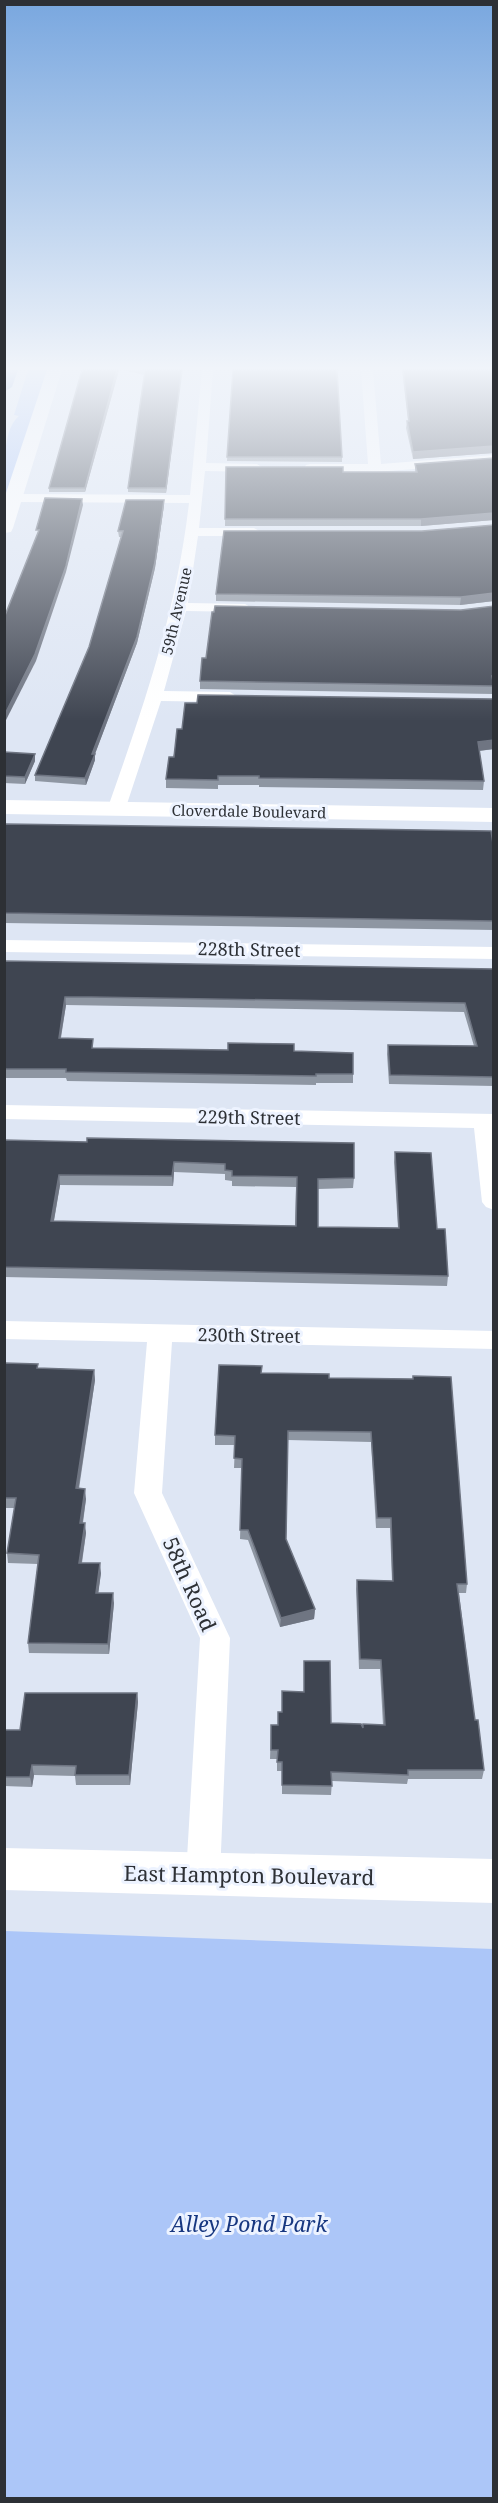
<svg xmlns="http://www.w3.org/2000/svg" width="498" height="2503" font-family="'Noto Serif',serif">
<rect width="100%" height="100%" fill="#dee6f4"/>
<g fill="#acc6f8">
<path d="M28,370H47L5,505C5,481 0,431 19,416L14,415Z"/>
<polygon points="5,1931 493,1949 493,2498 5,2498"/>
</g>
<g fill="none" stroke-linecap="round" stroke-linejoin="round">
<g fill="#fff" fill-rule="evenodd">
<path d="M202,370H213L206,463L257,464L263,468L257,472L205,471L199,528H254L261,532L254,536H198L188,603L245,604L252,608L245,612L186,611L164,691L230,692L238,697L230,702L161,701L125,810L122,814H110L107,810C144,705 176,614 189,503L15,502L9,498L15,494L190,495Z"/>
<polygon points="361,370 373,370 381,464 494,455 494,463 375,472 306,471 304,468 306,465 310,464 368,464"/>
<polygon points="4,940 494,947 494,959 4,952"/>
<polygon points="4,1105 494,1114 494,1210 486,1207 482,1202 474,1128 4,1119"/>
<polygon points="4,1321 494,1331 494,1349 172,1342 162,1493 230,1638 220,1875 215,1886 203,1891 191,1886 186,1875 200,1638 134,1493 147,1342 4,1339"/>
</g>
<g fill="#fff" fill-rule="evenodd">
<polygon points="47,370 62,370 13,528 11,532 4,533 4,499"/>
<polygon points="4,800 494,808 494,822 4,814"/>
<polygon points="4,1848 494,1859 494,1903 4,1890"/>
</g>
<polygon fill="#688ace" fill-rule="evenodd" points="4,370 18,370 12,387 4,392"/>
</g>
<g fill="#8e96a2" fill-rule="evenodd">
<polygon points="82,370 119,370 85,492 49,492 49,488"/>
<polygon points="123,370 182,370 166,493 128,492 128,488 144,375"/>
<polygon points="233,370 342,457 342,462 227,461"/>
<polygon points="402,370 494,370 494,453 413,459 406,428 407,421 408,421"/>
<polygon points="494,458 494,520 421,526 225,526 226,467 343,472 415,472 415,464"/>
<polygon points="164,500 164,505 155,568 137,643 95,754 95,760 86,785 35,781 35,775 89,647 121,537 119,537 118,531"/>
<polygon points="494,525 494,601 460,605 216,601 216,594 422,531"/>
<polygon points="461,610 494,686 493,694 200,689 200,681 206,658"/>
<polygon points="494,699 494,749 479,751 484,781 483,790 259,787 259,785 218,785 218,789 166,788 166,779 182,729 197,703"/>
<polygon points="4,752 35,754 35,761 25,784 4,783"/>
<polygon points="4,824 494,850 494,930 4,923"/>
<polygon points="4,961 494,969 494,1086 389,1084 387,1054 388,1045 474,1046 464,1012 66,1005 61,1038 94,1048 294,1051 353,1074 353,1083 316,1083 316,1085 67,1081 66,1078 4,1078"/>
<path d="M4,1140L354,1178L353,1188L318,1189V1227L398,1228L394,1162L395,1152L437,1229L448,1276L447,1286L4,1277ZM174,1172L225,1174V1180L232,1181V1186L296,1187L295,1226L54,1221L60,1185L173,1186Z"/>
<polygon points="4,1363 38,1368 94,1370 95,1380 79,1489 86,1499 83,1523 86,1533 82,1563 101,1573 98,1593 114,1603 109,1654 29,1653 28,1643 38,1564 8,1563 7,1553 15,1508 4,1508"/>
<polygon points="261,1373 329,1378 413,1379 467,1584 466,1593 459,1593 475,1720 484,1770 482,1779 408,1779 407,1784 332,1781 331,1795 282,1794 282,1771 277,1771 277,1759 270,1759 271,1725 331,1723 362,1727 383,1725 380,1669 359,1669 356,1589 357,1580 392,1581 390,1528 376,1528 371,1442 288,1440 286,1539 315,1609 314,1619 280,1627 248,1540 240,1539 242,1468 234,1468 235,1445 215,1445 215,1435"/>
<polygon points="137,1693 138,1702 130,1785 76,1785 75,1776 34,1775 32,1787 4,1786 4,1730 20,1730"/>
</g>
<g fill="#6f7582">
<polygon points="117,370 119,370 85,492 85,488"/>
<polygon points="182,370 166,493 166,488"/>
<polygon points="494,446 494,453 413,459 413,452"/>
<polygon points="82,499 83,505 66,572 36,661 4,724 4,716"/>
<polygon points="164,500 164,505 155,568 137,643 93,759 95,754 95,760 86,785 85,778"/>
<polygon points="494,513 494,520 421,526 421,519"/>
<polygon points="494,593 494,601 460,605 461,597"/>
<polygon points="494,740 494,749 477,751 478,742"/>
<polygon points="35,754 35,761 25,784 25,777"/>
<polygon points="65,997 66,1005 59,1047 59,1038"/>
<polygon points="174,1162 174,1172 173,1186 172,1176"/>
<polygon points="59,1175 60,1185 52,1231 51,1221"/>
<polygon points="94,1370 95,1380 77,1498 76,1488"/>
<polygon points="85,1489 86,1499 81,1533 80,1523"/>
<polygon points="85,1523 86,1533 80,1573 79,1563"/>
<polygon points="100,1563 101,1573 97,1603 96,1593"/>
<polygon points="113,1593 114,1603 109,1654 108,1644"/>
<polygon points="315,1609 314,1619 280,1627 281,1618"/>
<polygon points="137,1693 138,1702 130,1785 129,1775"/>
<polygon points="32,1765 34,1775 32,1787 30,1777"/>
</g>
<g fill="#3f4551" stroke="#6f7582" stroke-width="1.5" fill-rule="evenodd">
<polygon points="82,370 117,370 85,488 49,488"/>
<polygon points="142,370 182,370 166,488 128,488 145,371"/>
<polygon points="233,370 337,370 342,457 227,457"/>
<polygon points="403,370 494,370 494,446 413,452 407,421 409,421"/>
<polygon points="494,458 494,513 421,519 225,519 226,467 343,467 343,472 417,472 415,464"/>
<polygon points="45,498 82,499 66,566 35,654 4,716 4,618 39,530 36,530"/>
<polygon points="126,500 164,500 155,562 137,637 92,754 95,754 85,778 35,775 89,647 123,531 118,531"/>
<polygon points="494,525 494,593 461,597 216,594 224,531 422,531"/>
<polygon points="215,606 461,610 494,606 494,676 492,676 494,686 200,681 202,658 206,658 212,612 214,612"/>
<polygon points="198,695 494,699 494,740 478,742 484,781 259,778 259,776 218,776 218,780 166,779 169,757 174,757 177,729 182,729 185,703 197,703"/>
<polygon points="4,752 35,754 25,777 4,776"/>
<polygon points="4,824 491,831 494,850 494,921 4,913"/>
<polygon points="4,961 494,969 494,1077 390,1075 388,1045 477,1046 465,1003 92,997 65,997 59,1038 93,1039 92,1048 228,1050 228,1043 294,1044 294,1051 353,1053 353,1074 316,1074 316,1076 66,1072 66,1069 4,1069"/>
<path d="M87,1138L354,1143V1178L318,1179V1227L399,1228L395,1152L431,1153L437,1229H445L448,1276L4,1267V1140L87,1142ZM174,1162L225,1164V1170L232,1171V1176L297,1177L296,1226L51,1221L59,1175L172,1176Z"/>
<polygon points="4,1363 38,1364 37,1368 94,1370 76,1488 85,1489 80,1523 85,1523 79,1563 100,1563 96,1593 113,1593 108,1644 28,1643 39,1555 7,1553 16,1498 4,1498"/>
<polygon points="219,1365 262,1366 261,1373 329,1374 329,1378 413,1379 413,1376 451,1377 467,1584 457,1584 475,1720 478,1720 484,1770 408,1770 408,1775 331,1772 332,1786 282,1785 282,1762 277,1762 278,1750 271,1750 271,1725 278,1725 278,1712 282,1712 282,1691 304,1692 304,1661 330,1661 331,1723 361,1724 363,1728 363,1724 385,1725 381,1660 360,1659 357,1580 393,1581 391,1518 377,1518 371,1432 288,1431 286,1539 315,1609 281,1618 248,1530 240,1530 242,1459 234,1458 235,1436 215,1435"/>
<polygon points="25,1693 137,1693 129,1775 75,1775 76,1766 32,1765 30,1777 4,1777 4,1730 20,1730"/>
</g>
<linearGradient id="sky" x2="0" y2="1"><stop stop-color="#79a7df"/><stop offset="0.51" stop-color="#f0f4fa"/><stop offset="1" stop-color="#f0f4fa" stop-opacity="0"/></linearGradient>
<rect width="498" height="721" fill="url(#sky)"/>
<g text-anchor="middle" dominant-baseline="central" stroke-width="6" stroke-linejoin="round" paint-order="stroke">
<g font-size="15" fill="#2d3035" stroke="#edf3ff">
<text transform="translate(176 611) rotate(-77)">59th Avenue</text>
<text transform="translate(249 811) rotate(1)">Cloverdale Boulevard</text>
</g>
<g font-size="18" fill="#2d3035" stroke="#edf3ff">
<text transform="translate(249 949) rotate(1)">228th Street</text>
<text transform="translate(249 1117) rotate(1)">229th Street</text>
<text transform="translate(249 1335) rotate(1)">230th Street</text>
</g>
<g font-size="21" fill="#2d3035" stroke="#edf3ff">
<text transform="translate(190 1584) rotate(66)">58th Road</text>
<text transform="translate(249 1875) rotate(1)">East Hampton Boulevard</text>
</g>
<g font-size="21" font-style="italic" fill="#173780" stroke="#edf3ff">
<text x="249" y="2224">Alley Pond Park</text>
</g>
</g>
<rect width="498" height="2503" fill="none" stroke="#2d3035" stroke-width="12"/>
</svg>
